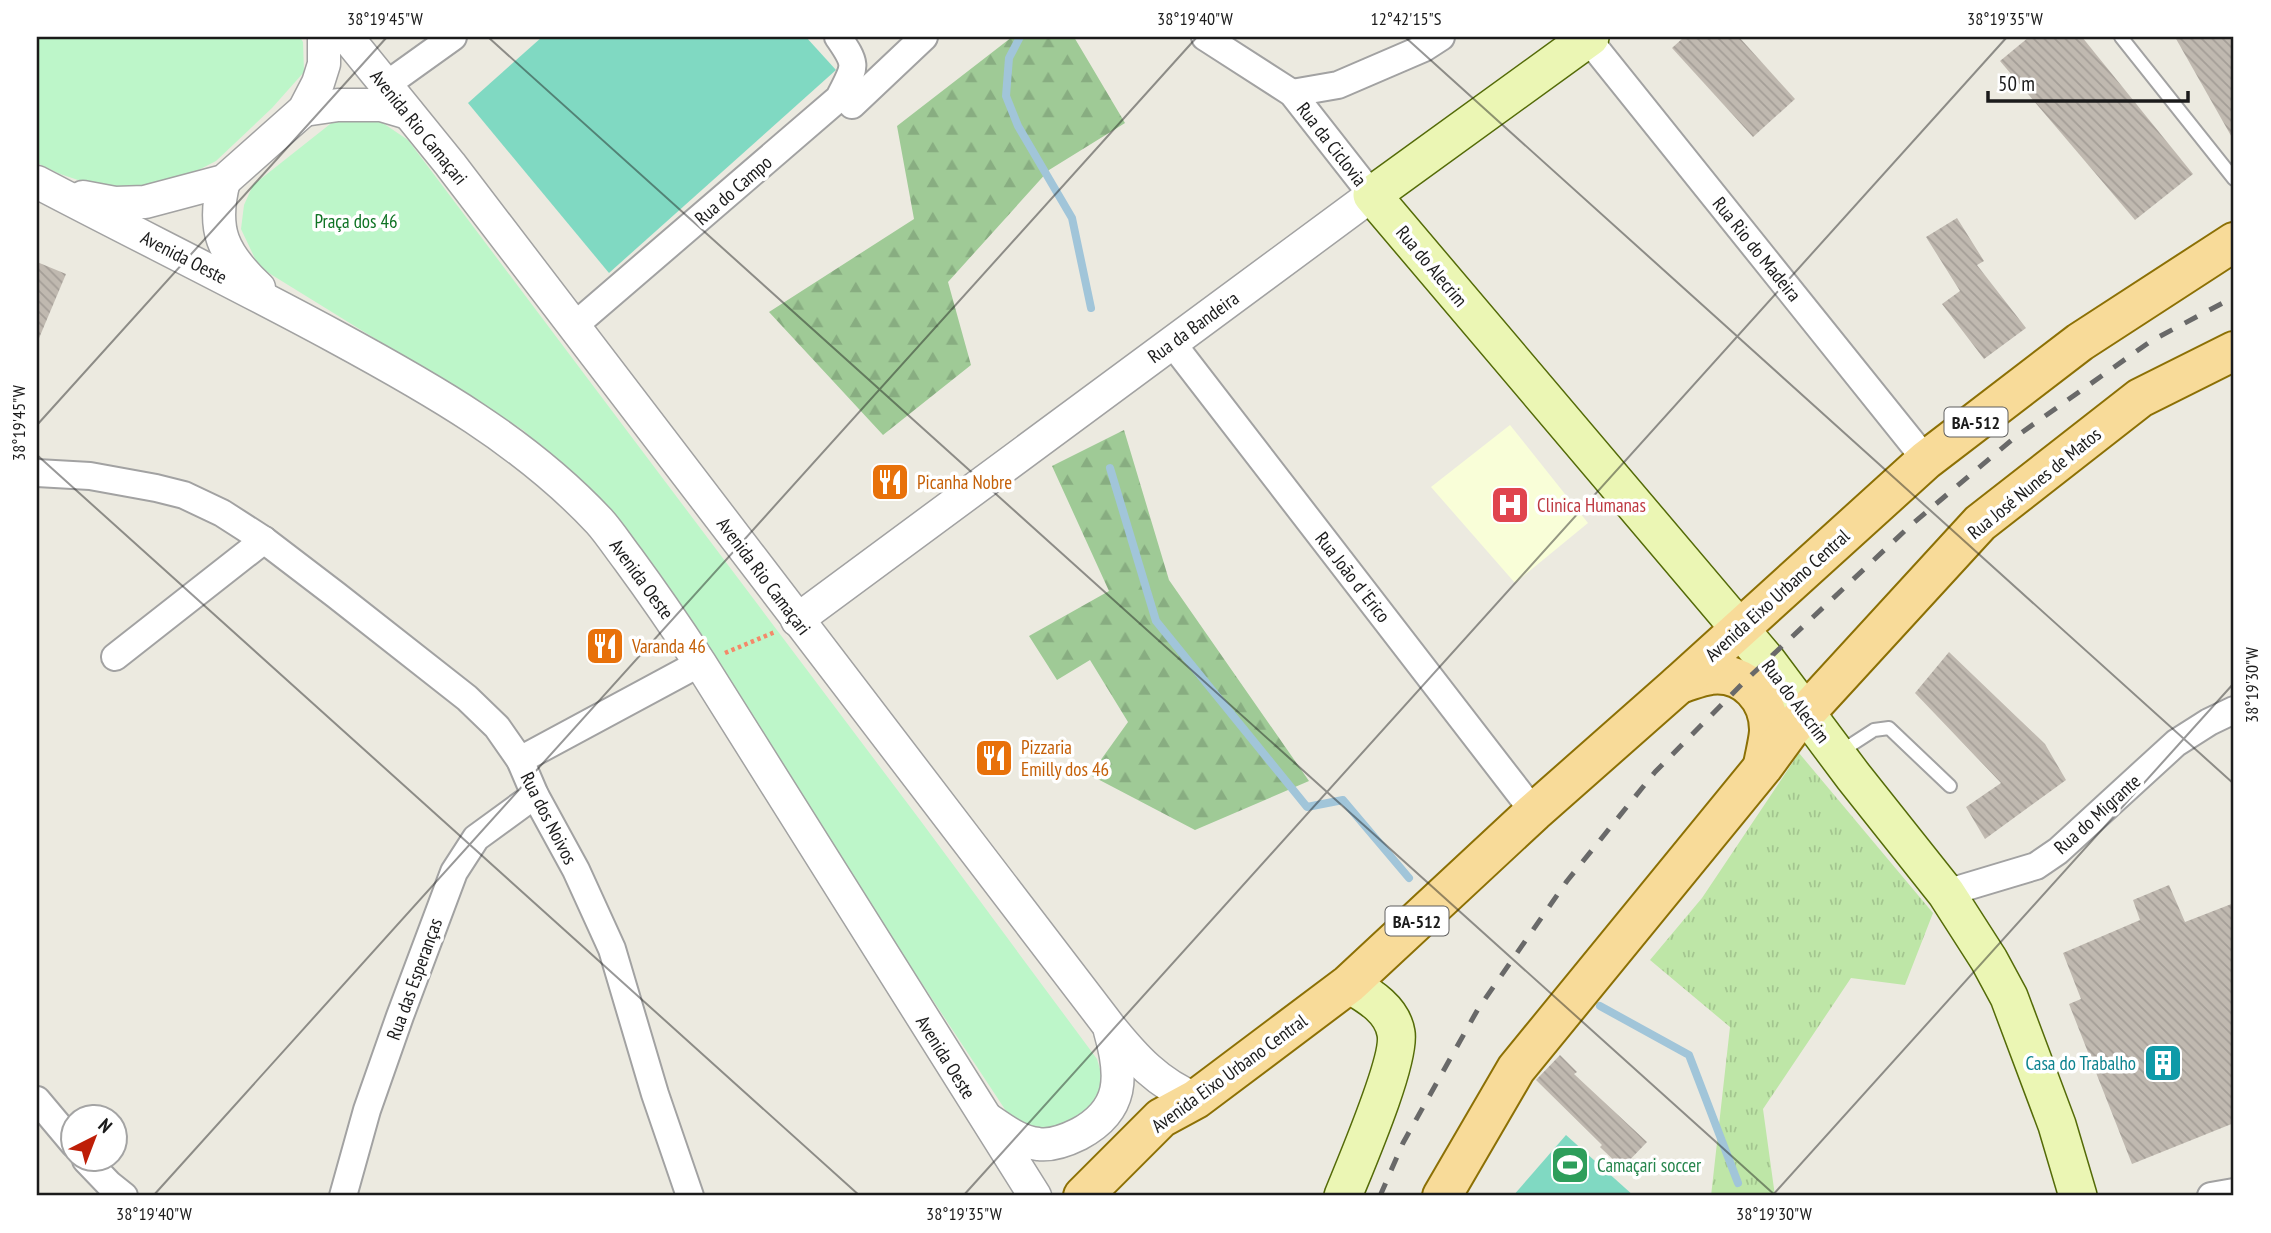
<svg xmlns="http://www.w3.org/2000/svg" width="2271" height="1233" font-family="'PT Sans Narrow',sans-serif">
<defs>
<pattern id="grass-tufts" width="24" height="20" patternUnits="userSpaceOnUse" patternTransform="scale(1.75)"><rect width="24" height="20" fill="#bee6a7"/><path d="M3 7l-1-3M5 7V3M7 7l1-3M15 17l-1-3M17 17v-4M19 17l1-3" fill="none" stroke="#a3c58f"/></pattern>
<pattern id="forest-firs" width="22" height="20" patternUnits="userSpaceOnUse" patternTransform="scale(1.75)"><rect width="22" height="20" fill="#9fca96"/><path d="M5 1l3.5 6h-7zM16 11l3.5 6h-7z" fill="#88ad81"/></pattern>
<pattern id="building-back-hatch" width="6" height="6" patternUnits="userSpaceOnUse" patternTransform="scale(1.75)"><rect width="6" height="6" fill="#c0b9b0"/><path d="M-1 5l2 2M0 0l6 6M5-1l2 2" fill="none" stroke="#a49e97"/></pattern>
</defs>
<rect width="100%" height="100%" fill="#eceae0"/>
<polygon fill="#f9fed8" points="1510,425 1588,523 1515,583 1431,487"/>
<polygon fill="url(#grass-tufts)" points="1799,753 1933,913 1905,985 1851,978 1763,1109 1775,1196 1711,1196 1730,1027 1650,960 1702,898"/>
<g fill="url(#forest-firs)">
<polygon points="1012,37 1074,37 1125,123 1049,170 948,282 971,365 883,435 769,312 914,219 897,126"/>
<polygon points="1124,430 1169,580 1309,781 1195,830 1090,775 1128,722 1090,660 1057,680 1029,636 1109,591 1052,466"/>
</g>
<g fill="#bdf6c9">
<polygon points="37,37 300,37 303,42 304,72 272,108 216,161 175,182 105,189 60,174 37,163"/>
<path d="M339,117H374L408,140L920,820L1097,1059C1099,1067 1104,1078 1102,1086C1095,1110 1062,1130 1038,1130C1030,1130 1020,1124 1012,1120L620,526L523,430L259,267L241,229L244,205L253,185Z"/>
</g>
<g fill="#80d9c2">
<polygon points="542,37 806,37 836,70 609,273 468,103"/>
<polygon points="1566,1135 1634,1196 1513,1196"/>
</g>
<g fill="none" stroke-linecap="round" stroke-linejoin="round">
<g stroke="#a1c5d9" stroke-width="8">
<polyline points="1020,37 1009,58 1006,96 1018,126 1072,218 1091,308"/>
<polyline points="1110,468 1156,621 1307,807 1343,800 1409,878"/>
<polyline points="1600,1006 1689,1055 1738,1183"/>
</g>
</g>
<g fill="url(#building-back-hatch)">
<polygon points="1684,37 1739,37 1795,99 1753,137 1672,48"/>
<polygon points="2029,37 2082,37 2193,174 2135,220 2000,61"/>
<polygon points="2175,37 2234,37 2234,141"/>
<polygon points="1957,218 1984,261 1977,265 2026,328 1984,359 1942,304 1960,291 1926,237"/>
<polygon points="37,262 66,274 37,343"/>
<polygon points="1949,652 2045,744 2066,780 1985,839 1966,807 2001,783 1915,693"/>
<polygon points="2169,885 2185,922 2234,903 2234,1123 2132,1164 2069,1004 2081,999 2063,953 2140,920 2133,900"/>
<polygon points="1560,1055 1577,1072 1574,1074 1647,1142 1622,1168 1600,1147 1602,1145 1536,1080"/>
</g>
<g fill="none" stroke-linecap="round" stroke-linejoin="round">
<defs>
<g id="service">
<polyline points="2121,37 2234,179"/>
<polyline points="1840,752 1874,730 1889,728 1950,786"/>
</g>
<g id="minor">
<polyline points="1205,37 1292,93 1372,195"/>
<polyline points="1588,39 1926,460"/>
<polyline points="386,85 453,37"/>
<polyline points="1292,93 1338,85 1424,48 1441,37"/>
<polyline points="852,105 924,37"/>
<path d="M574,326L839,98C855,66 859,67 838,37"/>
<polyline points="1172,343 1534,812"/>
<polyline points="37,473 90,476 156,488 184,495 222,513 264,540 336,595 467,698 497,727 520,760 535,795 576,870 612,949 655,1094 690,1196"/>
<polyline points="115,657 264,540"/>
<polyline points="520,760 700,663"/>
<polyline points="1946,893 2036,866 2058,851 2176,743 2209,722 2234,710"/>
<polyline points="37,1100 74,1144"/>
<polyline points="86,1160 109,1184 124,1196"/>
<polyline points="343,1196 367,1110 400,1016 454,872 476,838 535,795"/>
<polyline points="2211,1196 2234,1192"/>
</g>
<g id="tertiary">
<path d="M347,37L450,164L1109,1026C1134,1057 1158,1084 1196,1099"/>
<polyline points="304,110 338,105 381,105 408,113"/>
<path d="M224,181C211,230 223,254 259,288"/>
<path d="M37,182C136,234 236,283 334,336C430,388 524,441 599,521C609,532 618,546 628,559C653,593 677,628 700,663L1035,1196"/>
<polyline points="83,197 115,203 145,202 224,181 304,110 318,83 324,64 324,37"/>
<polyline points="797,620 1372,195"/>
<path d="M989,1120C1004,1130 1019,1142 1038,1144C1052,1146 1067,1140 1079,1134C1124,1110 1123,1076 1110,1031"/>
</g>
<g id="secondary">
<polyline points="1590,37 1372,195 1767,661 1853,776 1946,893 1989,960 2009,997 2057,1125 2078,1196"/>
<path d="M1343,1196C1355,1166 1401,1060 1396,1033C1392,1009 1369,996 1349,984"/>
</g>
<g id="primary">
<path d="M1679,684C1690,681 1700,676 1711,675C1745,671 1770,699 1769,732C1768,743 1765,754 1763,765"/>
<polyline points="1083,1196 1161,1118 1196,1099 1349,984 1534,812 1679,684 1926,460 2080,342 2234,242"/>
<polyline points="1442,1196 1516,1069 1763,767 1790,730 1980,523 2140,398 2234,351"/>
</g>
</defs>
<use href="#service" stroke="#a2a2a2" stroke-width="16"/>
<use href="#minor" stroke="#a2a2a2" stroke-width="30"/>
<use href="#tertiary" stroke="#a2a2a2" stroke-width="35"/>
<use href="#secondary" stroke="#546b08" stroke-width="40"/>
<use href="#primary" stroke="#8c7005" stroke-width="42"/>
<polyline stroke="#f48969" stroke-width="4.5" stroke-dasharray="3.5 3.5" stroke-linecap="butt" points="725,653 775,632"/>
<use href="#service" stroke="#fff" stroke-width="12"/>
<use href="#minor" stroke="#fff" stroke-width="26"/>
<use href="#tertiary" stroke="#fff" stroke-width="32"/>
<use href="#secondary" stroke="#ebf6b4" stroke-width="37"/>
<use href="#primary" stroke="#f8db99" stroke-width="38"/>
<polyline stroke="#696969" stroke-width="5" stroke-dasharray="14 14" stroke-linecap="butt" points="1380,1196 1403,1143 1478,1009 1567,881 1655,772 1745,681 1911,525 2014,438 2151,341 2234,297"/>
</g>
<path fill="none" stroke="#1b1b1b" stroke-width="2" stroke-opacity="0.45" d="M488,37L1776,1196M1405,37L2234,784M37,425L387,37M37,455L860,1196M153,1196L1197,37M963,1196L2007,37M1772,1196L2234,683"/>
<defs>
<symbol id="restaurant-square" viewBox="-11 -11 22 22"><rect x="-9" y="-9" width="18" height="18" rx="4" fill="#e8710a" stroke="#fff"/><path d="M-5-6h1v4h1v-4h1v4h1v-4h1v5L-1.5 .5V6h-2V.5L-5-1ZM5-6V6H3V1.5H1.5Q1.5-4 5-6Z" fill="#fff"/></symbol>
<symbol id="hospital-square" viewBox="-11 -11 22 22"><rect x="-9" y="-9" width="18" height="18" rx="4" fill="#e0444e" stroke="#fff"/><path d="M-5-5h3v3.5h4V-5h3V5h-3V1.5h-4V5h-3Z" fill="#fff"/></symbol>
<symbol id="building-square" viewBox="-11 -11 22 22"><rect x="-9" y="-9" width="18" height="18" rx="4" fill="#0f9aa8" stroke="#fff"/><path d="M-4-6H4V6H1V3H-1V6H-4ZM-2.5-4.3h1.7v1.8h-1.7ZM.8-4.3h1.7v1.8H.8ZM-2.5-1h1.7V.8h-1.7ZM.8-1h1.7V.8H.8Z" fill="#fff"/></symbol>
<symbol id="stadium-square" viewBox="-11 -11 22 22"><rect x="-9" y="-9" width="18" height="18" rx="4" fill="#2e9e5b" stroke="#fff"/><path d="M0-5a6.5 5 0 1 0 0 10a6.5 5 0 1 0 0-10ZM-3.5-1.8h7v3.6h-7Z" fill="#fff"/></symbol>
</defs>
<g fill-rule="evenodd">
<use href="#restaurant-square" x="868" y="460" width="44" height="44"/>
<use href="#hospital-square" x="1488" y="483" width="44" height="44"/>
<use href="#restaurant-square" x="583" y="624" width="44" height="44"/>
<use href="#restaurant-square" x="972" y="736" width="44" height="44"/>
<use href="#building-square" x="2141" y="1041" width="44" height="44"/>
<use href="#stadium-square" x="1548" y="1143" width="44" height="44"/>
</g>
<g text-anchor="middle" dominant-baseline="central" stroke-width="7" stroke-linejoin="round" paint-order="stroke">
<g fill="#fff" stroke="#5f5f5f" stroke-width="2">
<rect x="1944.5" y="407.5" width="63" height="29" rx="5"/>
<rect x="1385.5" y="906.5" width="63" height="29" rx="5"/>
</g>
<g font-size="18" font-weight="bold" fill="#1b1b1b">
<text x="1976" y="422">BA-512</text>
<text x="1417" y="921">BA-512</text>
</g>
<g font-size="19" fill="#1b1b1b" stroke="#fff">
<text transform="translate(419 127) rotate(51)">Avenida Rio Camaçari</text>
<text transform="translate(1332 144) rotate(52)">Rua da Ciclovia</text>
<text transform="translate(733 190) rotate(-41)">Rua do Campo</text>
<text transform="translate(1757 249) rotate(51)">Rua Rio do Madeira</text>
<text transform="translate(184 257) rotate(27)">Avenida Oeste</text>
<text transform="translate(1432 266) rotate(50)">Rua do Alecrim</text>
<text transform="translate(1193 327) rotate(-36)">Rua da Bandeira</text>
<text transform="translate(2034 483) rotate(-39)">Rua José Nunes de Matos</text>
<text transform="translate(764 576) rotate(53)">Avenida Rio Camaçari</text>
<text transform="translate(1353 577) rotate(52)">Rua João d 'Erico</text>
<text transform="translate(642 579) rotate(54)">Avenida Oeste</text>
<text transform="translate(1777 595) rotate(-42)">Avenida Eixo Urbano Central</text>
<text transform="translate(1796 701) rotate(53)">Rua do Alecrim</text>
<text transform="translate(2097 814) rotate(-42)">Rua do Migrante</text>
<text transform="translate(549 818) rotate(63)">Rua dos Noivos</text>
<text transform="translate(414 979) rotate(-70)">Rua das Esperanças</text>
<text transform="translate(946 1057) rotate(58)">Avenida Oeste</text>
<text transform="translate(1229 1073) rotate(-36)">Avenida Eixo Urbano Central</text>
</g>
<g font-size="19" fill="#0f7324" stroke="#fff">
<text x="356" y="221">Praça dos 46</text>
</g>
<g font-size="19" fill="#c56008" stroke="#fff" text-anchor="start">
<text x="917" y="482">Picanha Nobre</text>
<text x="632" y="646">Varanda 46</text>
<text x="1021" y="747">Pizzaria<tspan x="1021" dy="22">Emilly dos 46</tspan></text>
</g>
<g font-size="19" fill="#be3a42" stroke="#fff" text-anchor="start">
<text x="1537" y="505">Clinica Humanas</text>
</g>
<g font-size="19" fill="#0d838f" stroke="#fff" text-anchor="end">
<text x="2136" y="1063">Casa do Trabalho</text>
</g>
<g font-size="19" fill="#27864d" stroke="#fff" text-anchor="start">
<text x="1597" y="1165">Camaçari soccer</text>
</g>
</g>
<rect width="2271" height="1233" fill="none" stroke="#ffffff" stroke-width="77"/>
<g transform="translate(94 1138) rotate(42)"><circle r="33" fill="#ffffff" stroke="#a4a4a4" stroke-width="2"/>
<path d="M0-5L12 26L0 18L-12 26Z" fill="#be1e07"/>
<text y="-10" font-size="19" font-weight="bold" text-anchor="middle" fill="#1b1b1b">N</text>
</g>
<path d="M1988 91v10h200v-10" fill="none" stroke="#1b1b1b" stroke-width="3.5"/>
<text x="1998" y="91" font-size="21" fill="#1b1b1b" stroke="#ffffff" stroke-width="5" paint-order="stroke">50 m</text>
<rect x="38" y="38" width="2194" height="1156" fill="none" stroke="#1b1b1b" stroke-width="2.5"/>
<g font-size="18" text-anchor="middle" fill="#1b1b1b">
<text x="385" y="25">38°19'45"W</text>
<text x="1195" y="25">38°19'40"W</text>
<text x="1406" y="25">12°42'15"S</text>
<text x="2005" y="25">38°19'35"W</text>
<text transform="translate(19 423) rotate(-90)" y="6">38°19'45"W</text>
<text transform="translate(2252 685) rotate(-90)" y="6">38°19'30"W</text>
<text x="154" y="1220">38°19'40"W</text>
<text x="964" y="1220">38°19'35"W</text>
<text x="1774" y="1220">38°19'30"W</text>
</g>
</svg>
